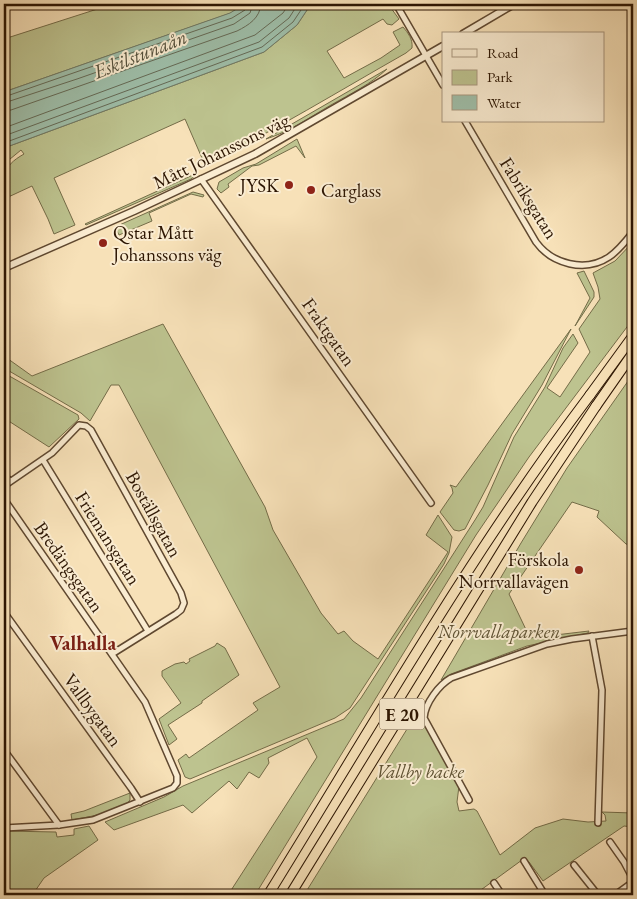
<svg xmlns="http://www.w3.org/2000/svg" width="637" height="899" font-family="'EB Garamond',serif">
<rect width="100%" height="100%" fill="#f7e1b8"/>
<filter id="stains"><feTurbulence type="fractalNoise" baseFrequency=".004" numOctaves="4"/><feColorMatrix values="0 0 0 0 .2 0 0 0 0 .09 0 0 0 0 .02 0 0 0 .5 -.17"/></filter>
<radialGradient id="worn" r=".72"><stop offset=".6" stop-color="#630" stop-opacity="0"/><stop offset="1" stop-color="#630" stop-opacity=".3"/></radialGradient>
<g fill="#bdc38f" stroke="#746c48">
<polygon points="113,4 245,4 231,13 4,92 4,39"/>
<path d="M311,4H388L399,19L392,25L387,24L383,19L327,51L344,78L381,58L400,45L393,32L403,27C408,33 413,39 412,48L406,53C339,91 274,131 205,165L185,119L54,178L75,225L54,234L48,219L32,186L4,199C4,176 1,167 24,154L21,150L4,164V148L264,52L297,25Z"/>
<path d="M387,69C371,84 350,94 331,105C310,117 289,132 266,139Z"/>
<polygon points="297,139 305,158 296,146 259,165 252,166 228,184 229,187 221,193 217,189 219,182 243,168 256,164"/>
<polygon points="195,174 197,174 191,179 86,225 85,224"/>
<polygon points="193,192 204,195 203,197 191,194 149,213 152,221 119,235 115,227"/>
<polygon points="633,242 633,319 529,457 476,535 255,895 228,895 317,757 307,738 268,758 269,763 259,778 249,772 237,789 229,781 192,813 183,805 114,830 105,822 164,797 183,786 344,719 361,698 475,520 483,507 514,437 545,387 563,348 573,334 578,343 547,388 560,397 590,352 579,329 600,299 598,287 593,273 615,261"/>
<polygon points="584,271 594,292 594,297 575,326 590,298 577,273"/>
<polygon points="163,324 265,507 273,530 321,613 338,634 344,631 353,641 378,659 448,552 426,535 438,515 452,537 449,553 444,564 350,708 335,718 190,779 185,777 178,760 186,754 189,758 258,710 253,703 280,687 119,385 111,385 90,421 81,413 4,368 4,356 32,376"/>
<polygon points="571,329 542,385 512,434 488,485 465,529 459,531 454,530 440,512 453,493 452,488 450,485 456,487"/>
<polygon points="4,373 78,415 79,419 49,447 4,418"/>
<polygon points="633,374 633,546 626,544 597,517 599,511 572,502 509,594 530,638 589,631 588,633 527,646 451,674 441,680 521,543 567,468"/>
<polygon points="217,643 225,648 239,675 202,701 202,703 168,725 177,739 169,745 159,719 181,703 162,676 162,671 175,664 184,662 186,664 190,661 189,659 215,646"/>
<polygon points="417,713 421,716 459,786 457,802 459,811 474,809 477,811 500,855 535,828 563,819 588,822 606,821 605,815 602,812 633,813 633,827 624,826 543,881 529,862 522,860 474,895 304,895"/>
<path d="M130,793V800C122,812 87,817 72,820L71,814L84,811Z"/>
<polygon points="89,826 98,840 44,878 33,894 35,895 5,895 4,893 4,831 56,832 57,837 74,835 74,829"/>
</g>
<polygon fill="#9ebea9" stroke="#707a66" points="245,4 311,4 297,25 264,52 4,148 4,92 230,13"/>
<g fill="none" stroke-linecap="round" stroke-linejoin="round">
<g stroke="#656a56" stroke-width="1">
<polyline points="4,97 232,18 245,10 247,4"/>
<polyline points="4,103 77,79 234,24 250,13 253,4"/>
<path d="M4,111L11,110L237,31C249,25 260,18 261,4"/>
<polyline points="4,128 255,35 283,13 289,4"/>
<polyline points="4,136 259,42 289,18 298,4"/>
<polyline points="4,143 262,47 293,22 305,4"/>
</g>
<defs>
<g id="minor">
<polyline points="396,4 443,85"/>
<path d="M465,121L536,242C552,264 585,273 609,257C618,251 626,241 633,232"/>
<polyline points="201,179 431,503"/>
<polyline points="43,460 148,631"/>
<polyline points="4,475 10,481"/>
<polyline points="4,486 52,453 79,425 86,426 91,430 181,593 184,603 181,610 176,614 112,654"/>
<polyline points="4,499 145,702 177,776 177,783 173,788 93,820 59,825 4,828"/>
<polyline points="4,612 131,788 140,802"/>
<polyline points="592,636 602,690 598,823"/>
<polyline points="4,750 59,825"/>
<path d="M469,800L424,718C425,703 439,685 451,678L547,644L572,639L633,631"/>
<polyline points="610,842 624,862 633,879"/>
<polyline points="524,861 545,895"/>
<polyline points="574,865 598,895"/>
<polyline points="494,883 502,895"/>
<polyline points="615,895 633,882"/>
</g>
<g id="tertiary">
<polyline points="463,34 514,4"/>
<polyline points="4,268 134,211 255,154 443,46"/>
</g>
<g id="trunk">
<polyline points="590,395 633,336"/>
<polyline points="596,406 633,353"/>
</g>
<g id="motorway">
<path d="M268,895C372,727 471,553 590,395"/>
<polyline points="290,895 532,502 596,406"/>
</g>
</defs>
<use href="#minor" stroke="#5f4830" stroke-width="8"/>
<use href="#tertiary" stroke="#5f4830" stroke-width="9"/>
<use href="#trunk" stroke="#2c1502" stroke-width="11"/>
<use href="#motorway" stroke="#2c1502" stroke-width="11"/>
<use href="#minor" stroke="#faecd1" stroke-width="5"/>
<use href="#tertiary" stroke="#faecd1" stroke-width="6"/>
<use href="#trunk" stroke="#f7e1b8" stroke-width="9"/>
<use href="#motorway" stroke="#f7e1b8" stroke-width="9"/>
</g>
<g fill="#8f2418" stroke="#faecd1" stroke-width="2">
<circle cx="289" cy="185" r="5"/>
<circle cx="311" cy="190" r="5"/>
<circle cx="103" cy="243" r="5"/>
<circle cx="579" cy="570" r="5"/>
</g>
<g text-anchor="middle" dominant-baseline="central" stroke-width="4" stroke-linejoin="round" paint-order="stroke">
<rect fill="#faecd1" stroke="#6a5640" stroke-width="1" x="379.5" y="698.5" width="45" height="31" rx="4"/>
<g font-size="18" font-weight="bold" fill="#2c1502">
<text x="402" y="714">E 20</text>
</g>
<g font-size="19" fill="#2c1502" stroke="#faecd1">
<text transform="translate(221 151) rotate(-26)">Mått Johanssons väg</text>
<text transform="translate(529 198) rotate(58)">Fabriksgatan</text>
<text transform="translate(329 332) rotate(55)">Fraktgatan</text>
<text transform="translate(154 514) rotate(61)">Boställsgatan</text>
<text transform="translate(108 538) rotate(58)">Friemansgatan</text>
<text transform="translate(69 567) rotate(55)">Bredängsgatan</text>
<text transform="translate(93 710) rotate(54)">Vallbygatan</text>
</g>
<g font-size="19" fill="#2c1502" stroke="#faecd1" text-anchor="end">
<text x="279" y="185">JYSK</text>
<text x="321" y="190" text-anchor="start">Carglass</text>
<text x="113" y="232" text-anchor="start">Qstar Mått<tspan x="113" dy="22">Johanssons väg</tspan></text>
<text x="569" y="559">Förskola<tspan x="569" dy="22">Norrvallavägen</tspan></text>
</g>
<g font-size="19" font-style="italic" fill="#5f5233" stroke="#faecd1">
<text x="499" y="631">Norrvallaparken</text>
<text x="420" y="771">Vallby backe</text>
</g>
<g font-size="20" font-style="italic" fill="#54503c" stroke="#faecd1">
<text transform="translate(140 54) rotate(-22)">Eskilstunaån</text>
</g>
<g font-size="20" font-weight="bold" fill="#7a1f14" stroke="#faecd1">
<text x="83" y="643">Valhalla</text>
</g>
</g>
<rect width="637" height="899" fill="none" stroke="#f7e1b8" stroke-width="20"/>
<rect x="5" y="5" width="627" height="889" fill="none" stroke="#2c1502" stroke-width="2.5"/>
<rect x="10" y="10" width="617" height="879" fill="none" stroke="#2c1502"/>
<rect x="442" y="32" width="162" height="90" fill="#faecd1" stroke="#a8967e"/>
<rect x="452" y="49" width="25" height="8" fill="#faecd1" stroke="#a8967e"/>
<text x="487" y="58" font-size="15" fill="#2c1502">Road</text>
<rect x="452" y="70" width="25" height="15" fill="#bdc38f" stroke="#a8967e"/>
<text x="487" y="82" font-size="15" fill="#2c1502">Park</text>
<rect x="452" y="95" width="25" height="15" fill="#9ebea9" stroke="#a8967e"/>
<text x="487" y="108" font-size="15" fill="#2c1502">Water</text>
<rect width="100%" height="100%" filter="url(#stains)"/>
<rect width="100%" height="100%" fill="url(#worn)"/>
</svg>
